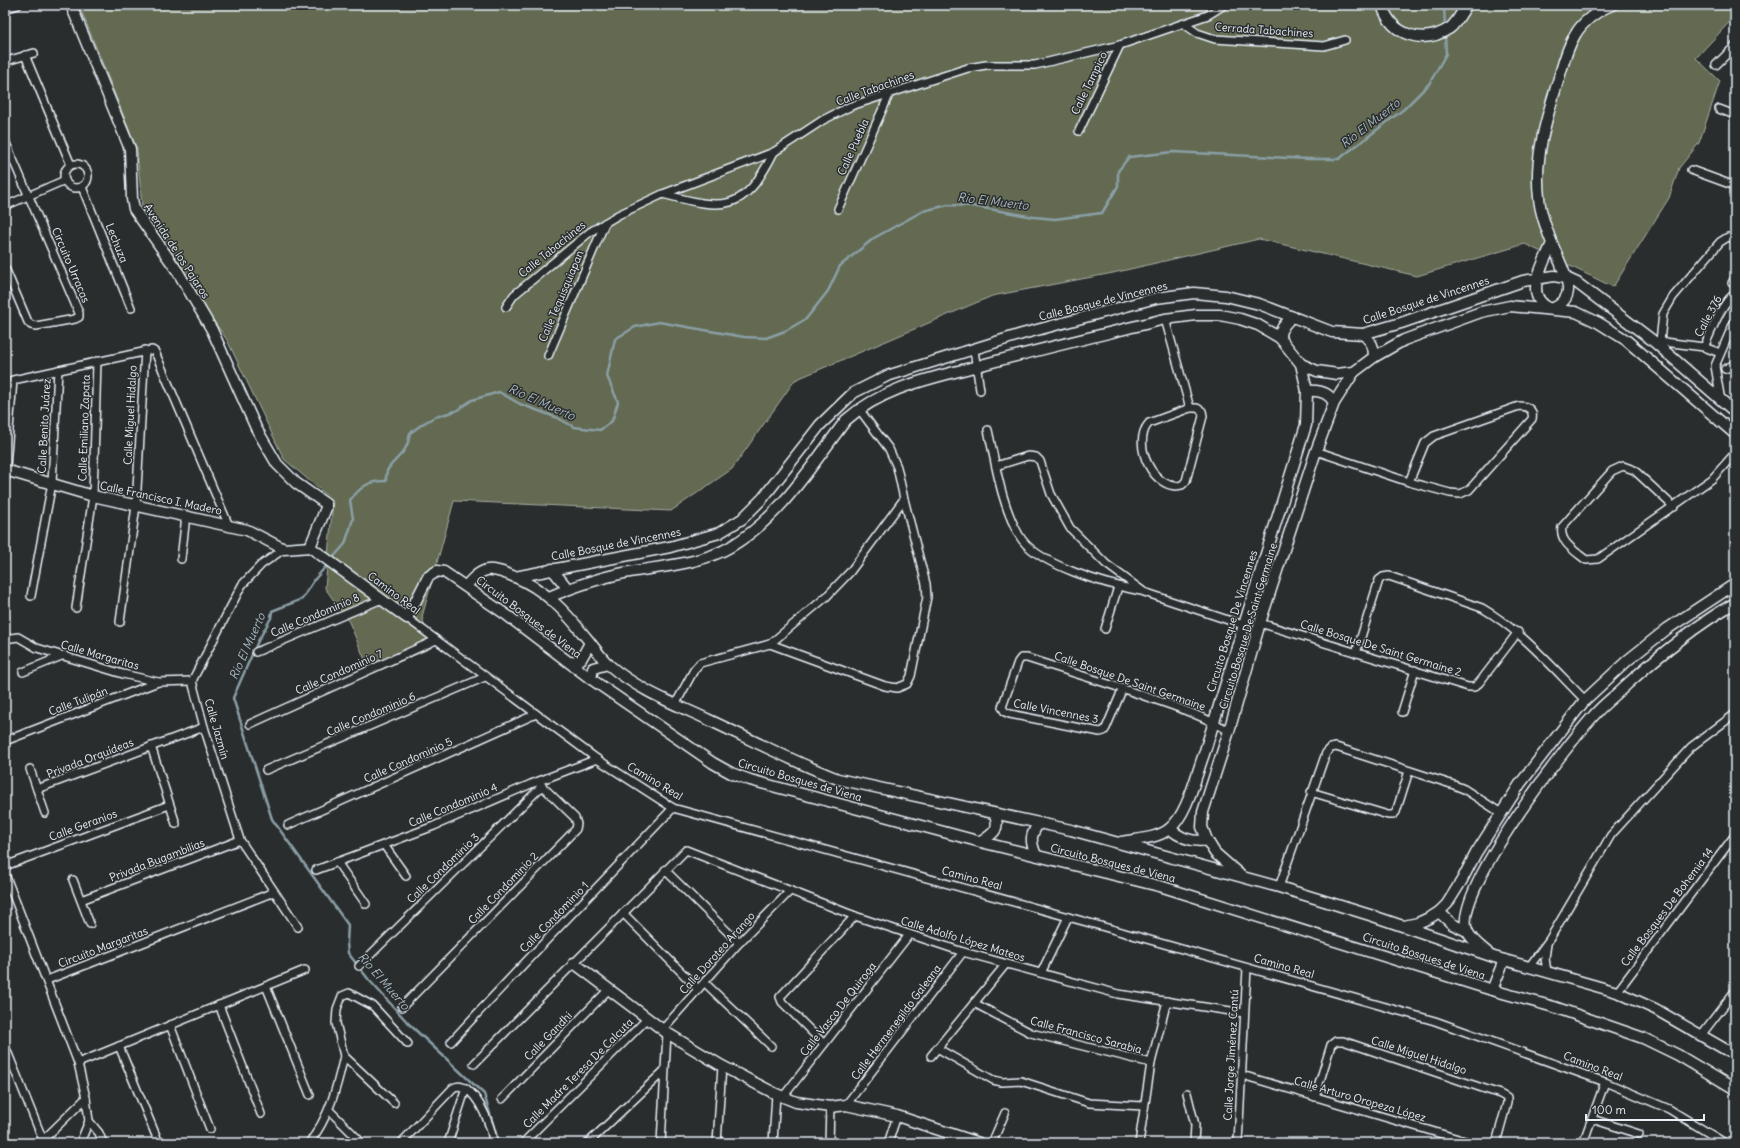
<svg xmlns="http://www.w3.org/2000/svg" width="1740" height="1148" font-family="Delius,sans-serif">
<rect width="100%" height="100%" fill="#2a2d2e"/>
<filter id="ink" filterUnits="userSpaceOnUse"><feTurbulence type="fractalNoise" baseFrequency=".025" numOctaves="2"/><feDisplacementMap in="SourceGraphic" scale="8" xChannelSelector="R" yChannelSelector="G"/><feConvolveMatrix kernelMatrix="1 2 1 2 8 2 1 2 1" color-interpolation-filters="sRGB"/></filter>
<g filter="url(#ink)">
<polygon fill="#646b51" stroke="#a6aea4" points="79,5 1735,5 1735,16 1696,58 1720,81 1699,143 1679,168 1669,198 1613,287 1525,244 1417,276 1259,239 1113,273 992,296 795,380 732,469 671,511 454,501 422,617 431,648 371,674 349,622 325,588 333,501 284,459 227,340 143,219 137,149"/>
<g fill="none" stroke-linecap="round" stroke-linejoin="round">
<g stroke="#8a9fa7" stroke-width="2.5">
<polyline points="1444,5 1445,28"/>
<path d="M331,560L345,544L353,519L350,500C362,486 368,481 386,481C386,477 386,472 388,469C399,454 407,454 410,433L424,423L435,417L456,411L472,400L499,392L520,404L558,418L574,427L600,430L612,421L618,402L607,376L615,339L635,327L659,322L744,337L766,338L785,331L806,319L828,291L840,266L874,238L923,211L948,205L972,206L1034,217L1055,219L1102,213L1118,186V171L1129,157L1173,152L1309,159H1339L1404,109L1429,84L1446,54L1445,33"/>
<polyline points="328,564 315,579 302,599 272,611 271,618 258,641 233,698 272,819 348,925 347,943 348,953 369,980 409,1024 484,1094 499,1143"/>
</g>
<defs>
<g id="street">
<polyline points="5,9 18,5"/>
<polyline points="1184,24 1197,33 1215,39 1324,46 1345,40"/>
<polyline points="25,55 71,165"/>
<polyline points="10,60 34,53"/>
<polyline points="1716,65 1735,46"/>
<polyline points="1719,109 1735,115"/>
<polyline points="1079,131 1120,45"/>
<polyline points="5,141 79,313 79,317 75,319 36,326 31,325 28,322 5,268"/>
<circle cx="76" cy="176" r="12"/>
<polyline points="1691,170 1735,186"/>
<polyline points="82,187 131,308"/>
<path d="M663,194C724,210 743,214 774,152"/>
<polyline points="5,206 65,180"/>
<polyline points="838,209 889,95"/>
<polyline points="1732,283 1735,278"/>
<polyline points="506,307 514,295 590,232 618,215 663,194 774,152 823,120 851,106 968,68 986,65 1035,65 1120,45 1208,15 1224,5"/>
<polyline points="1165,319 1190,408"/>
<polyline points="1656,341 1704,347 1720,353"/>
<polyline points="1660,341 1663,314 1673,297 1720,242 1728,237 1735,239"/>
<path d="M1704,347C1711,333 1722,301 1735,294"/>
<polyline points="974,350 980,390"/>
<polyline points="548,356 605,223"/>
<polyline points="1725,369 1735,364"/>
<polyline points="1721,401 1715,366 1735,320"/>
<path d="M1190,408H1197L1202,411L1203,416L1186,481L1182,485C1155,493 1130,444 1149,423Z"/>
<path d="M988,430C996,465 1001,504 1019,535C1035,565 1109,585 1141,591"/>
<path d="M1316,451L1409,482L1450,493L1460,494L1469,490L1532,419C1534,410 1528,406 1519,406L1434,436L1425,443L1409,482"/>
<polyline points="996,466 1028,456 1036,457 1040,461 1051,494 1070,528 1106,564 1144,592 1243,625"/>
<polyline points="5,479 13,380 152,350 155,352 229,526"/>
<path d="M1674,507L1634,470L1623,466L1612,471L1562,527C1559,542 1575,551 1586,560L1598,559L1712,479L1735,453"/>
<polyline points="284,549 261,565 242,585 192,681 204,727 240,840 298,927"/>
<polyline points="181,559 186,516"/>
<polyline points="31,596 52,483 58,370"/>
<polyline points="76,608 93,496 97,361"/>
<polyline points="407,618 597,759 673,808 1090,923 1435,1021 1605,1082 1669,1109 1725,1143"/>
<polyline points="120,622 136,506 145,350"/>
<polyline points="1260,623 1468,687 1474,687 1479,683 1518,632"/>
<polyline points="1105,629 1118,587"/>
<polyline points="5,639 18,637 37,648 123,674 158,682 192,681"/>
<polyline points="770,644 885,686 897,688 907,684 911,676 927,597 926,584 904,499"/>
<polyline points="256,652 382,599"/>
<path d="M1356,653L1379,580L1383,577L1389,576L1482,608C1522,631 1552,667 1585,700"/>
<polyline points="23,672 64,655"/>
<path d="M1123,688L1106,728L1104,731L1100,732L1010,714L1005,712L1002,707L1018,662L1021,658H1027C1067,671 1107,683 1147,697C1175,706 1204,716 1229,731"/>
<polyline points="675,705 694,670 700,663 770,644 826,597 850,572 904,499 897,467 889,449 859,409"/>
<polyline points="1402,712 1415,670"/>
<polyline points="250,724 436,640"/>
<polyline points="5,741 158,682"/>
<polyline points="151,746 176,824"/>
<polyline points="30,769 45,813"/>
<polyline points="266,770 485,677"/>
<polyline points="37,789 204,727"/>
<polyline points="1311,792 1388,815 1393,815 1396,812 1409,771"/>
<polyline points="288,825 536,714"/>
<polyline points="384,845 406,876"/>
<polyline points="337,862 366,904"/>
<polyline points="5,866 169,805"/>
<polyline points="316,870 434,826 531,784 597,759"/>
<polyline points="665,870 739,943"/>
<polyline points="5,874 78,1063 86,1098 89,1121 80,1143"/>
<polyline points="73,880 90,924"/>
<polyline points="1279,887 1326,753 1331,748 1336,747 1454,785 1464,789 1501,813"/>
<polyline points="81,900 240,840"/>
<polyline points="623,913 698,989"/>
<polyline points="359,966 542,786"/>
<polyline points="1529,967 1549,940 1611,835 1691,747 1735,714"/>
<polyline points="1547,972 1545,958 1547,944"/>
<polyline points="1041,973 1068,917"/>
<polyline points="47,980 274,892"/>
<polyline points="705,983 771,1046"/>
<polyline points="266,986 310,1095"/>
<polyline points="1617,992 1735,835"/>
<polyline points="974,1003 1031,1033 1151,1063"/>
<polyline points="219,1005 261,1114"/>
<polyline points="402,1007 576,829 577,824 575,818 538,782"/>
<polyline points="170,1025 210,1129"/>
<polyline points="662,1030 739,943 790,891"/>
<polyline points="1702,1034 1735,991"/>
<path d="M451,1042C523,963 599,886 673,808"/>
<polyline points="824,1044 782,1002 780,997 855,916"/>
<polyline points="5,1046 43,1140"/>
<polyline points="119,1046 159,1143"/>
<polyline points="937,1048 993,1080 1002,1082 1021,1081 1089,1103 1143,1106"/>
<polyline points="931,1056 1006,964"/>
<polyline points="78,1063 305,970"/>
<polyline points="474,1064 686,850 855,916 963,952 1118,994 1244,1013"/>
<polyline points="1242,1075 1472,1143"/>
<polyline points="1187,1093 1195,1125 1194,1143"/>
<polyline points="783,1097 909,935"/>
<polyline points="1315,1097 1331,1045 1336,1041 1343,1041 1500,1094 1507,1098 1507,1103 1496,1143"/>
<polyline points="502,1099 609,989"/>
<polyline points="394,1103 344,1056 336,1023 337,1009 342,996 349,993 373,1006 408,1044"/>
<polyline points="846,1105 963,952"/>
<polyline points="329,1110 359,1140"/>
<polyline points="1592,1119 1639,1134"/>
<polyline points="89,1121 99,1133 103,1143"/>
<polyline points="41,1142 86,1098"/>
<path d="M309,1143C329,1118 337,1087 344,1056"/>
<path d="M401,1143L453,1088C472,1076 495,1130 492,1143"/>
<polyline points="448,1143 466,1088"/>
<polyline points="523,1143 648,1018"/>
<polyline points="588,1143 664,1071"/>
<polyline points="661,1143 667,1033"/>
<polyline points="717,1143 722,1066"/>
<polyline points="773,1143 776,1094"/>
<polyline points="829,1143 830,1107"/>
<polyline points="888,1143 897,1116"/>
<polyline points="950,1143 954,1135"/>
<polyline points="992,1143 1005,1113"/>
<polyline points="1139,1143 1151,1063 1167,1001"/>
<polyline points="1238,1143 1247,968"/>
<polyline points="1583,1143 1605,1082"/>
</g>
<g id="secondary">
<polyline points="71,5 130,149 132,199 134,209 178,272 212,330 256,428 277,464 296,483 326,504 326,508 310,547 407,618 428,577 437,571 444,572 508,616 591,679 713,763 731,773 750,780 981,842 1163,887 1492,990 1554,1007 1643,1038 1678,1055 1735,1089"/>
<path d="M1382,5C1392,37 1424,45 1450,28C1457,23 1462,11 1467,5"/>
<path d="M1552,243C1543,266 1521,298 1552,309C1561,305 1569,298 1568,287C1567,276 1561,265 1557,255C1550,239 1540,215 1539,197C1534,156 1547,116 1559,78C1563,64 1567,48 1575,35C1582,22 1598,10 1612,5"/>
<path d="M1363,334C1371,341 1374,346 1374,357"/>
<path d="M1280,338C1279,329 1286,323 1292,317"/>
<path d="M1307,391C1318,390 1329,392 1334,403"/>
<polyline points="5,470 93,496 247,530 284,549 310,547"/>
<polyline points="552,569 568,589"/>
<polyline points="515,577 670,547 719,533 742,519 763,498 820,425 853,393 887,376 1022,334 1156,298 1194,293 1226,296 1259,304 1332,332 1363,334 1401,323 1523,281 1554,276 1566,278 1577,283 1652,340 1735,412"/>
<path d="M466,586C483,565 491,567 515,577C544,589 565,611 584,635C592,644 600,657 609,665C638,690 675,704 709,720C752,740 794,762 838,779L1071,830L1279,887L1373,916L1494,957L1617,992L1655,1009L1735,1055"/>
<path d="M549,597C573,587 598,578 624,573C656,567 702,564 730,547C780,518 811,466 846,420C886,385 935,378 985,364C1045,348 1105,334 1165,319L1196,315H1220L1240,319L1258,325L1280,338L1301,364L1317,371L1337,374L1354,372L1374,357L1404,340L1481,312L1510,306L1576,312L1599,323L1626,340L1735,434"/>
<polyline points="571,663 581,659 590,643"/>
<polyline points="591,679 593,668 608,664"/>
<path d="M1170,829C1181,838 1192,843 1207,840"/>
<path d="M981,842C994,833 1000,830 995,814"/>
<path d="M1121,842C1136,839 1157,839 1169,829C1187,816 1196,775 1204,754L1306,425L1307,391L1301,364"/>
<path d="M1036,855C1030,841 1030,835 1039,823"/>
<polyline points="1239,874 1215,853 1207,840 1202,827 1203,812 1229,731 1260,623 1316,451 1334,403 1354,372"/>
<polyline points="1439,912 1452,924 1467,931"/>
<polyline points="1404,926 1418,923 1431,917 1439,912 1447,904 1462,880 1476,853 1520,784 1585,700 1628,660 1667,629 1735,584"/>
<path d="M1487,952C1480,946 1470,939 1467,930C1452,892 1569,742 1597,712C1605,703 1615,696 1624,687C1658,656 1694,626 1735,603"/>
<polyline points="574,963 667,1033 722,1066 776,1094 796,1102 830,1107 846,1105 897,1116 979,1143"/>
<polyline points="1492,990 1504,960"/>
</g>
</defs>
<use href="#street" stroke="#e8f1f8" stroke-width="10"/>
<use href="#secondary" stroke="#e8f1f8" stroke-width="13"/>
<use href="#street" stroke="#2a2d2e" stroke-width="7"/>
<use href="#secondary" stroke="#2a2d2e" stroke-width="10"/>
</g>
</g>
<g text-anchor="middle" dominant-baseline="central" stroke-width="3" stroke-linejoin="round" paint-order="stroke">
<g font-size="11" fill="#e8f1f8" stroke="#2a2d2e">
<text transform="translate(1264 30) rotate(4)">Cerrada Tabachines</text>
<text transform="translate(1089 83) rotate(-64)">Calle Tampico</text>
<text transform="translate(875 88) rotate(-20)">Calle Tabachines</text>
<text transform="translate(853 147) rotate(-66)">Calle Puebla</text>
<text transform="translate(117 243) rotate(68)">Lechuza</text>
<text transform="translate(552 249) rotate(-39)">Calle Tabachines</text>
<text transform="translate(177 251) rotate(57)">Avenida de los Pajaros</text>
<text transform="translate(71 265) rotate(67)">Circuito Urracas</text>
<text transform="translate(561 296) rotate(-67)">Calle Tequisquiapan</text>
<text transform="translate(1426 300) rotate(-18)">Calle Bosque de Vincennes</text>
<text transform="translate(1103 301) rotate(-14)">Calle Bosque de Vincennes</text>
<text transform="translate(1708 316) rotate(-62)">Calle 376</text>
<text transform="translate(130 415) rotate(-87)">Calle Miguel Hidalgo</text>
<text transform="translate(44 426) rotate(-87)">Calle Benito Juárez</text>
<text transform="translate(84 428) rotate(-88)">Calle Emiliano Zapata</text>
<text transform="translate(161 498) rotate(12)">Calle Francisco I. Madero</text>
<text transform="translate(616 544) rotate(-11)">Calle Bosque de Vincennes</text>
<text transform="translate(394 593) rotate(37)">Camino Real</text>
<text transform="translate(315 615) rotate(-23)">Calle Condominio 8</text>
<text transform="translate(529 617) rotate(37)">Circuito Bosques de Viena</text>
<text transform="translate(1232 621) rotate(-73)">Circuito Bosque De Vincennes</text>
<text transform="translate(1248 626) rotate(-73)">Circuito Bosque De Saint Germaine</text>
<text transform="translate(1381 648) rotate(17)">Calle Bosque De Saint Germaine 2</text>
<text transform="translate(100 655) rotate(16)">Calle Margaritas</text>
<text transform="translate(339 672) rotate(-24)">Calle Condominio 7</text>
<text transform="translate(1130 681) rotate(19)">Calle Bosque De Saint Germaine</text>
<text transform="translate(78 701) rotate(-21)">Calle Tulipán</text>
<text transform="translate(1056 711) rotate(11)">Calle Vincennes 3</text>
<text transform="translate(371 714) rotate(-23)">Calle Condominio 6</text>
<text transform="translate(217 729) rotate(74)">Calle Jazmín</text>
<text transform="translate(90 758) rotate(-21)">Privada Orquídeas</text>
<text transform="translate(408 760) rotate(-24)">Calle Condominio 5</text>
<text transform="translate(800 780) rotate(16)">Circuito Bosques de Viena</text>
<text transform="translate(655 781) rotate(31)">Camino Real</text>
<text transform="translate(453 805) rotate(-23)">Calle Condominio 4</text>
<text transform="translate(83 825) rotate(-20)">Calle Geranios</text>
<text transform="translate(157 860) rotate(-21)">Privada Bugambilias</text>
<text transform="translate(1113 863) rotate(14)">Circuito Bosques de Viena</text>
<text transform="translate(443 868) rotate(-44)">Calle Condominio 3</text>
<text transform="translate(972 878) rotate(15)">Camino Real</text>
<text transform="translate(503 888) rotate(-46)">Calle Condominio 2</text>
<text transform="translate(1667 907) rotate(-53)">Calle Bosques De Bohemia 14</text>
<text transform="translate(554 917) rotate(-46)">Calle Condominio 1</text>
<text transform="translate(963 939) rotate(17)">Calle Adolfo López Mateos</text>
<text transform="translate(103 947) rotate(-21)">Circuito Margaritas</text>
<text transform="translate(717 953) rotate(-48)">Calle Doroteo Arango</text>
<text transform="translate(1424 956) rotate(18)">Circuito Bosques de Viena</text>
<text transform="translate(1284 966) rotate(16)">Camino Real</text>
<text transform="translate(838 1009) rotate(-52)">Calle Vasco De Quiroga</text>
<text transform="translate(896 1022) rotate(-53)">Calle Hermenegildo Galeana</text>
<text transform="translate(1086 1035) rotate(15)">Calle Francisco Sarabia</text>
<text transform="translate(548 1036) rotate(-46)">Calle Gandhi</text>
<text transform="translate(1231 1055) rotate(-87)">Calle Jorge Jiménez Cantú</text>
<text transform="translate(1419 1055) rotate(18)">Calle Miguel Hidalgo</text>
<text transform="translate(1593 1066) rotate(21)">Camino Real</text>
<text transform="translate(578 1073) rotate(-45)">Calle Madre Teresa De Calcuta</text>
<text transform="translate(1360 1099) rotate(16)">Calle Arturo Oropeza López</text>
</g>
<g font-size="12" font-style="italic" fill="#aabac2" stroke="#2a2d2e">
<text transform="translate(1370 123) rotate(-38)">Rio El Muerto</text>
<text transform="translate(993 201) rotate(7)">Rio El Muerto</text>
<text transform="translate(542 402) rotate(24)">Rio El Muerto</text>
<text transform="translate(247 646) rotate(-66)">Rio El Muerto</text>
<text transform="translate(384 981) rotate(49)">Rio El Muerto</text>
</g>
</g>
<rect width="1740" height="1148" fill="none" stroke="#2a2d2e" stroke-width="20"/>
<rect x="10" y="10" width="1720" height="1128" fill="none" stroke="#e8f1f8" stroke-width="1.5" filter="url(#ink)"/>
<path d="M1586 1114v6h118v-6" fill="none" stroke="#e8f1f8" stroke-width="2"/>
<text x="1592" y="1114" font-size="12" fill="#e8f1f8" stroke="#2a2d2e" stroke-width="3" paint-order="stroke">100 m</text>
</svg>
